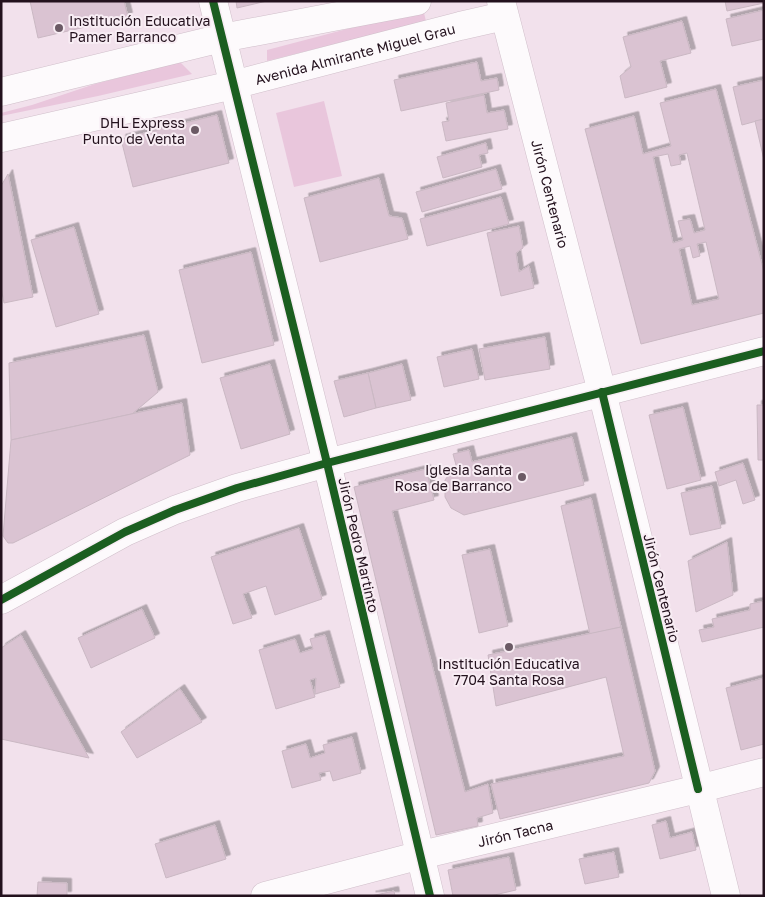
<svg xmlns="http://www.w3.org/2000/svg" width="765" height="897" font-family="'Golos Text',sans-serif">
<defs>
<filter id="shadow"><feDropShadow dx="4.5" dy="-4.5" stdDeviation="0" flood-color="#0004"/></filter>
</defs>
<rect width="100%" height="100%" fill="#f2e1ec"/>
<g fill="#e9c6dc">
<polygon points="423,9 426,21 267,61 267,50"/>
<polygon points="180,62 192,74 98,96 1,116 1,113 32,105 95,84"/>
<polygon points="324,101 342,176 294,187 276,113"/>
</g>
<g fill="#dac3d2" stroke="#cab8c3" fill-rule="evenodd" filter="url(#shadow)">
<polygon points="30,1 124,1 128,17 38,38"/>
<polygon points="236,1 267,1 237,8"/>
<polygon points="725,1 764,1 764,3 727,11"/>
<polygon points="764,10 764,39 732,46 726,19"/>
<polygon points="682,21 691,53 660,61 667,87 625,98 620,76 631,67 623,37"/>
<polygon points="477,62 481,81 497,78 499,90 401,111 394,80"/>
<polygon points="764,80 764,119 742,125 733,87"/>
<path d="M716,89L764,272V313L641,344L585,129L634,116L643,154L671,146L660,103ZM687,153L705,230L694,233L690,219L678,221L683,240L673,243L653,157L668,154L671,166L681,164L679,155ZM706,242L719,299L692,305L679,249L690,246L693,258L700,256L697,244Z"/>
<polygon points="484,95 487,113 504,110 508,129 446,141 442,122 449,121 446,103"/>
<polygon points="217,115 229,163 133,187 121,139"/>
<polygon points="764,119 764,160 755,121"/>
<polygon points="486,143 488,153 479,155 482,167 443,178 437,157"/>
<polygon points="496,169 502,189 422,212 416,192"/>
<polygon points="8,174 33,297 4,303 1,287 1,186"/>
<polygon points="379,178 389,216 402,218 408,239 320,262 304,198"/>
<polygon points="501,197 509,224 427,246 420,219"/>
<polygon points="519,226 523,248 516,253 519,272 529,266 534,288 501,296 487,233"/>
<polygon points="74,227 99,314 56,327 31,240"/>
<polygon points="251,252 274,345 202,363 179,270"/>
<polygon points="144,335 158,392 132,414 11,440 9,363"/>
<polygon points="545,337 550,369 485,380 479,349"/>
<polygon points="472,349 479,379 444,387 437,357"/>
<polygon points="270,364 290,434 241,449 220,378"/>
<polygon points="402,364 411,400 376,408 368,373"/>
<polygon points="368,373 376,408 344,417 334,381"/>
<polygon points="182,403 190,455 13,543 8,543 3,536 11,440"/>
<polygon points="757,405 764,405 764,460 758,460"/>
<polygon points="683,407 701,480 667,489 649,415"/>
<polygon points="572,437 584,485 464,515 451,508 445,497 445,480 456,465 453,454 469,450 472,462"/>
<polygon points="743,463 755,500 743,504 736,480 719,486 715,472"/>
<polygon points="426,469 434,500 392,511 465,792 488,784 493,813 477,818 478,826 436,835 354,487"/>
<polygon points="712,486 721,528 690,535 681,493"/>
<polygon points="591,498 621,627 590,634 561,506"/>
<polygon points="299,528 322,599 275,615 266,586 243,594 252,618 233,624 211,557"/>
<polygon points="727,542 733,595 696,612 688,561"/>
<polygon points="490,549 508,626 479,633 462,555"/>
<polygon points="764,601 764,627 702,642 699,630 714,627 712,619 750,610 750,604"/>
<polygon points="142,609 155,638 91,668 78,638"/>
<polygon points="621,627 655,771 649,783 500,819 491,784 624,756 606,677 496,706 488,655"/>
<polygon points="21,635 89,758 1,739 1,648"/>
<polygon points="325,635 340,687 315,694 316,678 310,680 315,697 276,709 259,650 295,639 300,653 313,649 310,639"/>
<polygon points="764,678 764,744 741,750 726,688"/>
<polygon points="180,689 202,722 137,758 121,732"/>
<polygon points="352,737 361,773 333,781 330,771 319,773 321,780 292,788 282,751 306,744 310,758 325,753 323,745"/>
<polygon points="666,821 670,838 692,832 696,850 660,859 652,825"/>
<polygon points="215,825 226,859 166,878 155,844"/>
<polygon points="614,852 619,877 585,884 579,859"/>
<polygon points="509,857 516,890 490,896 453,896 448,870"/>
<polygon points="38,882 67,883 67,896 37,896"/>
<polygon points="394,891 395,896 371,896"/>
</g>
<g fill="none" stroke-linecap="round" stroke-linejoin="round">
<defs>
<g id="minor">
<polyline points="213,1 327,463 430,896"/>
<polyline points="602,392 726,896"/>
<path id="s1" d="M265,896L421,855L698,789L764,772"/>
</g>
<g id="major">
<path id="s2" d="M501,1L602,392"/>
<polyline points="1,92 222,38 417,1"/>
<path id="s3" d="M1,138L233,85L460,26L504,16"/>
<polyline points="1,600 125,532 175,510 237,488 327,463 764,351"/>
</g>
</defs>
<use href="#minor" stroke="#d0bfca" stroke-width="29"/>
<use href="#major" stroke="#d0bfca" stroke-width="29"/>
<use href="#minor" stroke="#fdfafc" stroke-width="28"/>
<use href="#major" stroke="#fdfafc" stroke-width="28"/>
<defs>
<g id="cycleway">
<polyline points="213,1 327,463 430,896"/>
<polyline points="602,392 698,789"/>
<polyline points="1,600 125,532 175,510 237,488 327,463 764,351"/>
</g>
</defs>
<use href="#cycleway" stroke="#f8edf4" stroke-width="11"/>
<use href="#cycleway" stroke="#1b5e20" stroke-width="8"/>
</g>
<g fill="#6b5a65" stroke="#f8edf4" stroke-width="2">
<circle cx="59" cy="28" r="5"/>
<circle cx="195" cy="130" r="5"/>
<circle cx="522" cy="477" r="5"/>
<circle cx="509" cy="647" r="5"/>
</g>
<g text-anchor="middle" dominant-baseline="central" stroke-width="4" stroke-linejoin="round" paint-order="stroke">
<g font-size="14" fill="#23111d" stroke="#f8edf4" text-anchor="end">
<text x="69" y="20" text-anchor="start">Institución Educativa<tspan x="69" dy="16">Pamer Barranco</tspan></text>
<text x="185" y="122">DHL Express<tspan x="185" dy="16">Punto de Venta</tspan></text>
<text x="512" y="469">Iglesia Santa<tspan x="512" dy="16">Rosa de Barranco</tspan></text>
<text x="509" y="663" text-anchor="middle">Institución Educativa<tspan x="509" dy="16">7704 Santa Rosa</tspan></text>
</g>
<g font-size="14" fill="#23111d" stroke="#f8edf4">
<text stroke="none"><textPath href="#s3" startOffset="364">Avenida Almirante Miguel Grau</textPath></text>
<text stroke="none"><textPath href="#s2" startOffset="199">Jirón Centenario</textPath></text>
<text transform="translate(359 545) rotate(77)">Jirón Pedro Martinto</text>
<text transform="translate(662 588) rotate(76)">Jirón Centenario</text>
<text stroke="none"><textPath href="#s1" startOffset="258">Jirón Tacna</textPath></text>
</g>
</g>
<rect width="765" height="897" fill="none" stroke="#23111d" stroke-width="5"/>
</svg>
